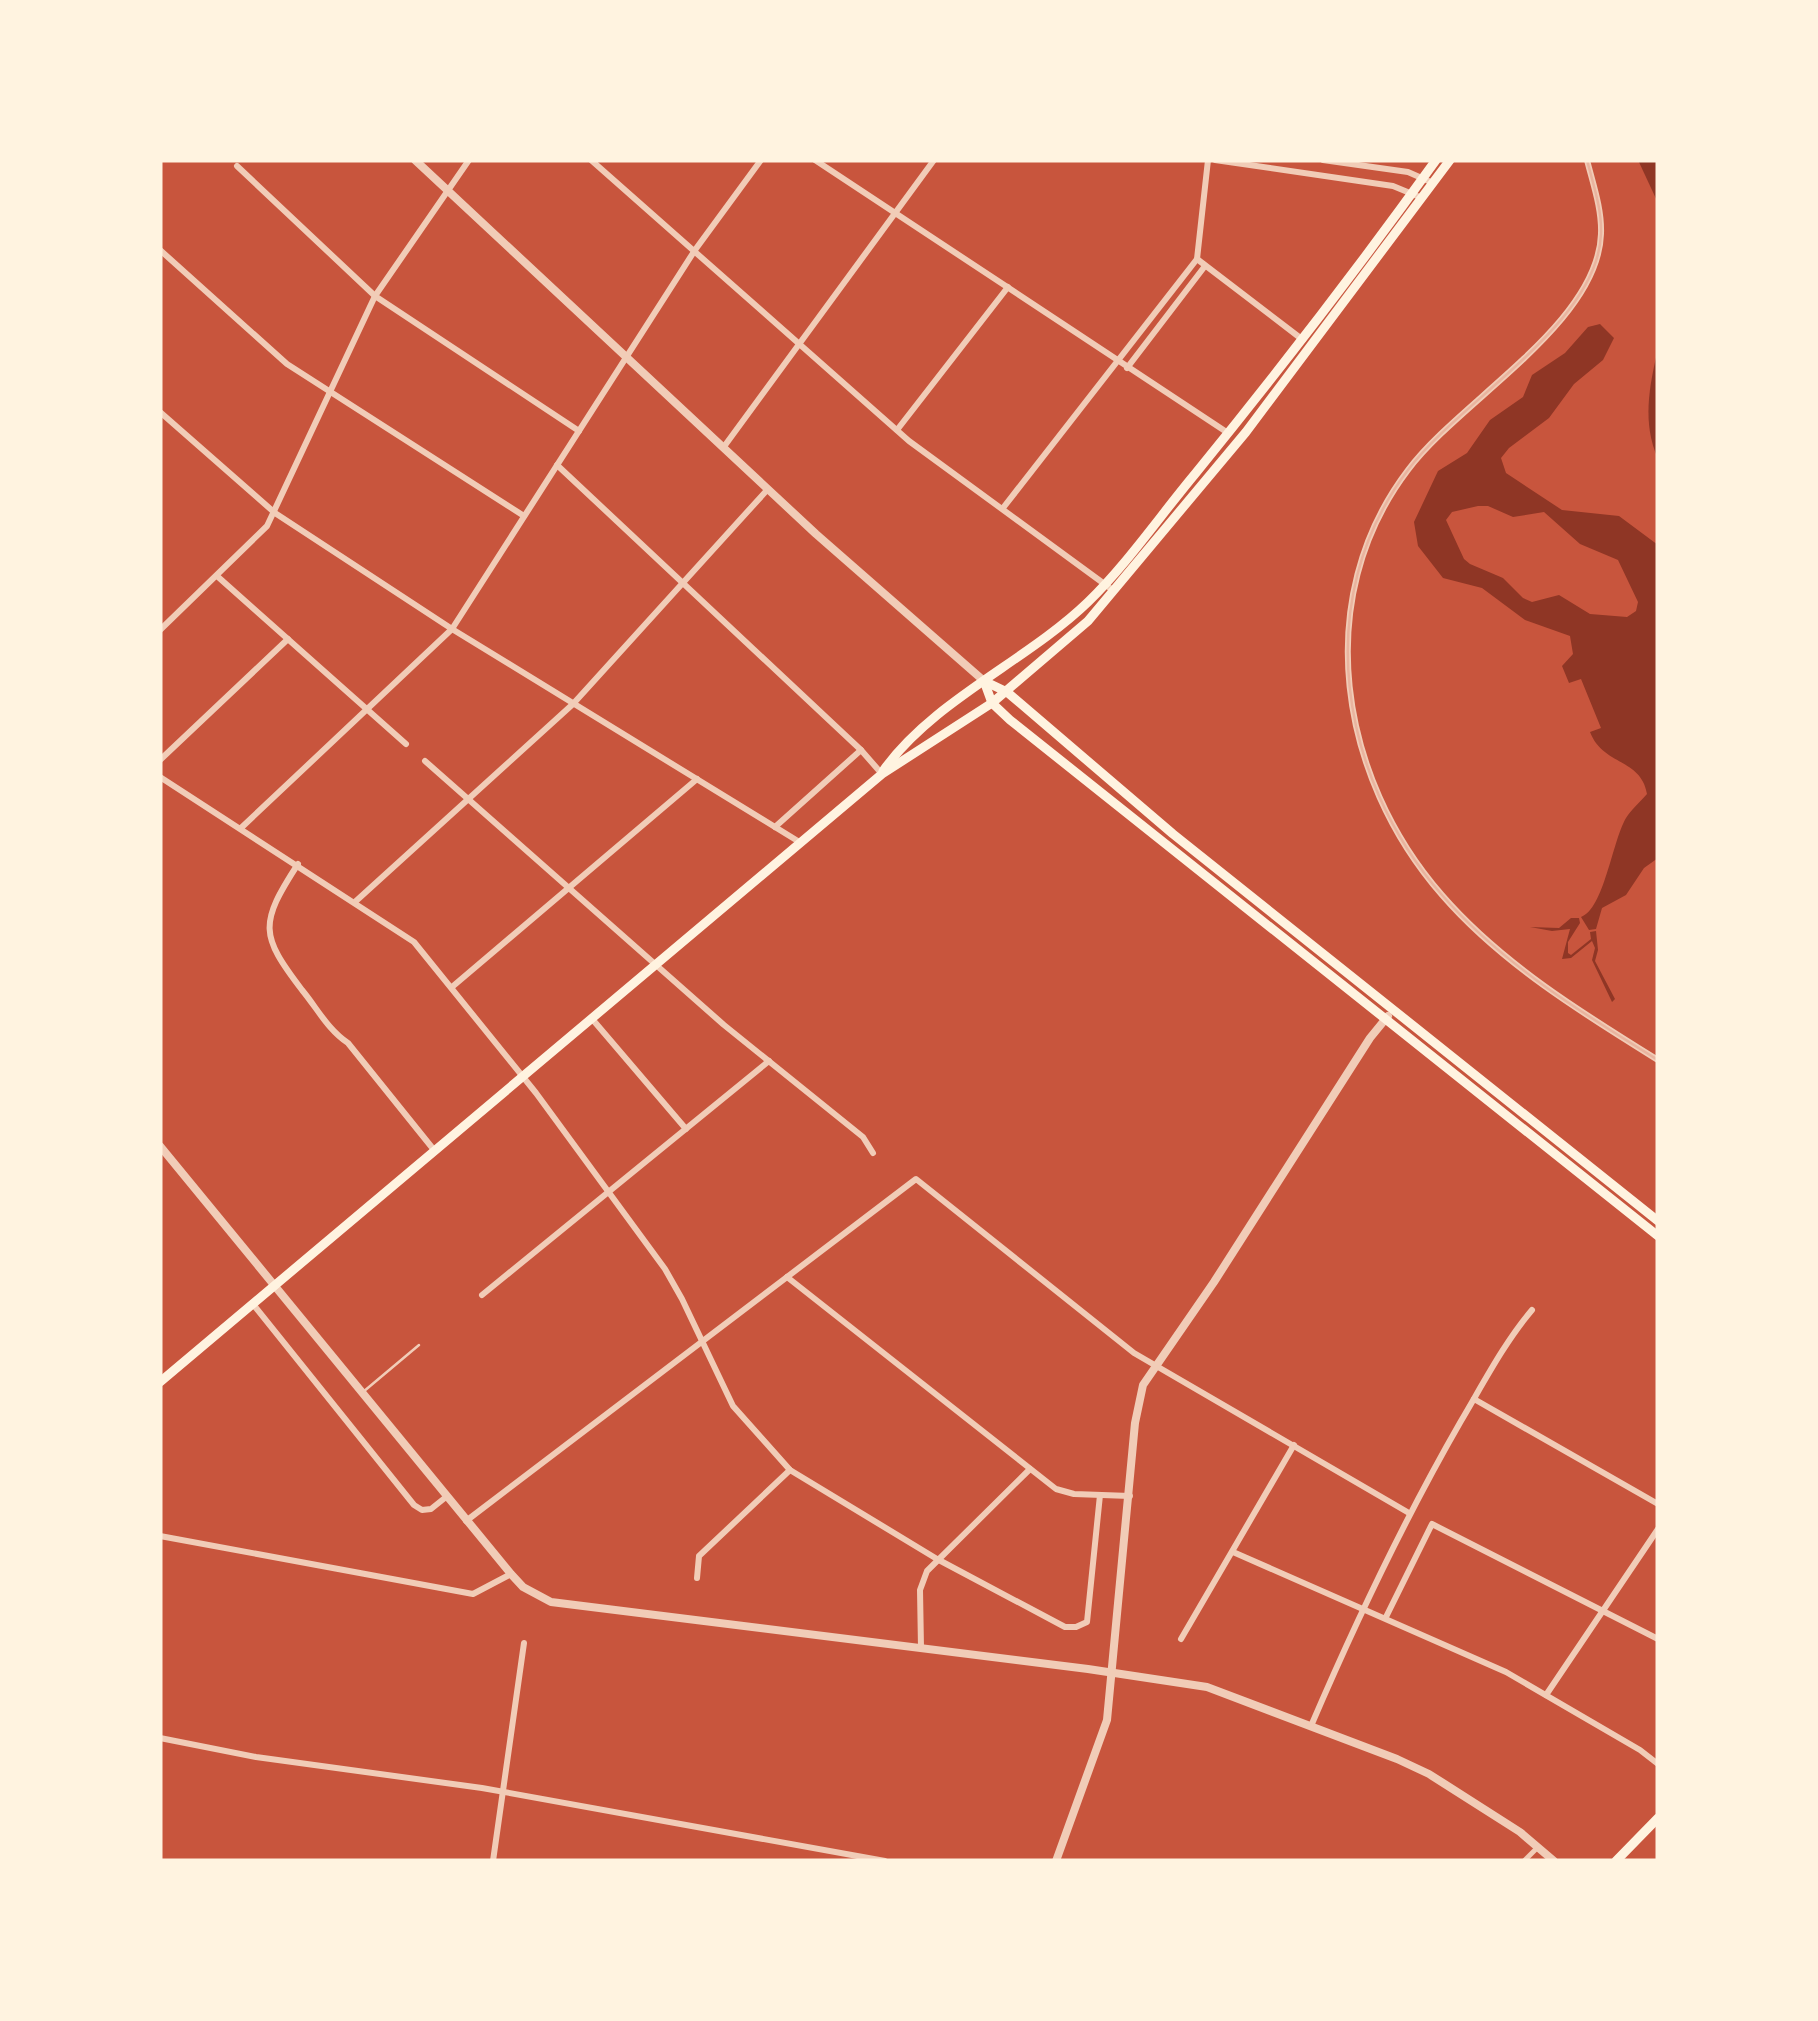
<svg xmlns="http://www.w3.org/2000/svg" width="1818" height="2021" font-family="Mulish,sans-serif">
<rect width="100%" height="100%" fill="#c8553d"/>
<g fill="#8f3625" fill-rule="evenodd">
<polygon points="1638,160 1658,160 1658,203"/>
<path d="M1600,324L1614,338L1603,360L1574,384L1549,418L1509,448L1501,458L1506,473L1562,510L1619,516L1658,545V858L1644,868L1626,895L1602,908L1596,929L1589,930L1581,917C1604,909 1612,842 1626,818C1631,810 1640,802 1647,794C1641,758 1603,766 1590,732L1601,728L1581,679L1569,683L1562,666L1573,654L1570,636L1525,620L1482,588L1443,578L1418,546L1414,522L1438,471L1467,453L1490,420L1523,397L1532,375L1565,353L1588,327ZM1478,506H1488L1513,517L1544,512L1580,544L1618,560L1638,602L1636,611L1627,617L1590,614L1559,595L1532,602L1523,598L1503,578L1470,564L1464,559L1446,520L1452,512Z"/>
<path d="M1658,349V459C1642,423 1649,387 1658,349Z"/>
<polygon points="1571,918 1579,918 1580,923 1568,942 1568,953 1571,955 1591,939 1590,932 1596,931 1598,950 1595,961 1615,999 1612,1002 1592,960 1595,948 1592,941 1571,958 1562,959 1570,929 1552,931 1530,927 1559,928"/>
</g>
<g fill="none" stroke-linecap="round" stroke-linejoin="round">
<polyline stroke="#f1ccb7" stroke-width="2.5" points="363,1392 419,1345"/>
<polyline stroke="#f1ccb7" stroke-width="5" points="1524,1861 1538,1847"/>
<g stroke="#f1ccb7" stroke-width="6">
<polyline points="591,160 909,441 1114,591"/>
<polyline points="815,160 1228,433"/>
<polyline points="1215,160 1393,186 1422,198"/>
<polyline points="1323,160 1408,172 1433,183"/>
<path d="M1587,160C1593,184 1602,209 1601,234C1598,324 1458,402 1408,470C1310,599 1339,777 1442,895C1501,963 1582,1013 1658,1060"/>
<polyline points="237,166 375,296 579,431"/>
<polyline points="160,250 287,364 524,516"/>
<polyline points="1197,259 1303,340"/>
<polyline points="1127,368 1205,266"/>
<polyline points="160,412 275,513 452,629 801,843"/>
<polyline points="897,430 1008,287"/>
<polyline points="723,448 934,160"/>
<polyline points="557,465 861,750 882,774"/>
<polyline points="1003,508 1197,259 1208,160"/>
<polyline points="217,576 406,744"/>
<polyline points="160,630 267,526 375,296 469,160"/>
<polyline points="160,760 288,639"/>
<polyline points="425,761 724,1025 863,1137 873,1153"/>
<polyline points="160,777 414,942 536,1093 665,1269 682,1299 733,1406 790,1470 937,1559 1065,1627 1076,1627 1087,1622 1100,1495"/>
<polyline points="775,827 861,750"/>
<polyline points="241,828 452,629 695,250 761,160"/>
<path d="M298,864C259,924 260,935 302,990C317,1008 328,1030 348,1043L434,1150"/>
<polyline points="356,901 573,704 768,489"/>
<polyline points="452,987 697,779"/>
<polyline points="593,1020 686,1129"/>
<polyline points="787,1277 1056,1489 1074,1494 1130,1496"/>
<polyline points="482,1295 769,1061"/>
<polyline points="252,1303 414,1505 422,1510 431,1509 446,1497"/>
<polyline points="1474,1399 1658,1504"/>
<polyline points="466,1521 916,1179 1134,1353 1409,1513"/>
<polyline points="160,1536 473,1594 511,1574"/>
<polyline points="1233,1552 1506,1672 1640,1750 1658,1764"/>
<polyline points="697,1578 699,1556 790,1470"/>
<polyline points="1386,1617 1432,1524 1658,1639"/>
<polyline points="1181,1639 1294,1445"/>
<polyline points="921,1648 920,1590 927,1571 1030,1469"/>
<polyline points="1546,1695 1658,1529"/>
<path d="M1311,1726C1356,1621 1404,1520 1461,1421C1483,1384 1504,1343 1532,1310"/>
<polyline points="160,1738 256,1757 482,1788 885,1861"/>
<polyline points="493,1861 524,1643"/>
</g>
<g stroke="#f1ccb7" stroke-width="8">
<polyline points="415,160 816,534 984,681"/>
<polyline points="160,1146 511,1574 523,1587 551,1602 1088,1669 1207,1687 1397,1759 1429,1774 1520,1832 1554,1861"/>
<polyline points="1056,1861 1107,1720 1135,1423 1143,1385 1214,1282 1370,1038 1388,1016"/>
</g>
<g stroke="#fff3e0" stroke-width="9">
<polyline points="984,681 992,703 1010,720 1658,1236"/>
<polyline points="984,681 1007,692 1173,834 1658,1221"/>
<path d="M883,771C932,701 1027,661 1088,602C1127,564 1160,516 1195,474C1278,372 1359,267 1436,160"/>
<polyline points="160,1382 882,774 992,703 1088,621 1246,432 1450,160"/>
<polyline points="1616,1861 1658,1818"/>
</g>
<path stroke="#e9b49f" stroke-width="2.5" d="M1587,160C1593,184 1602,209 1601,234C1598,324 1458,402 1408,470C1310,599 1339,777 1442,895C1501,963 1582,1013 1658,1060"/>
</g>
<rect width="1818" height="2021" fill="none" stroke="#fff3e0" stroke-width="325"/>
</svg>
